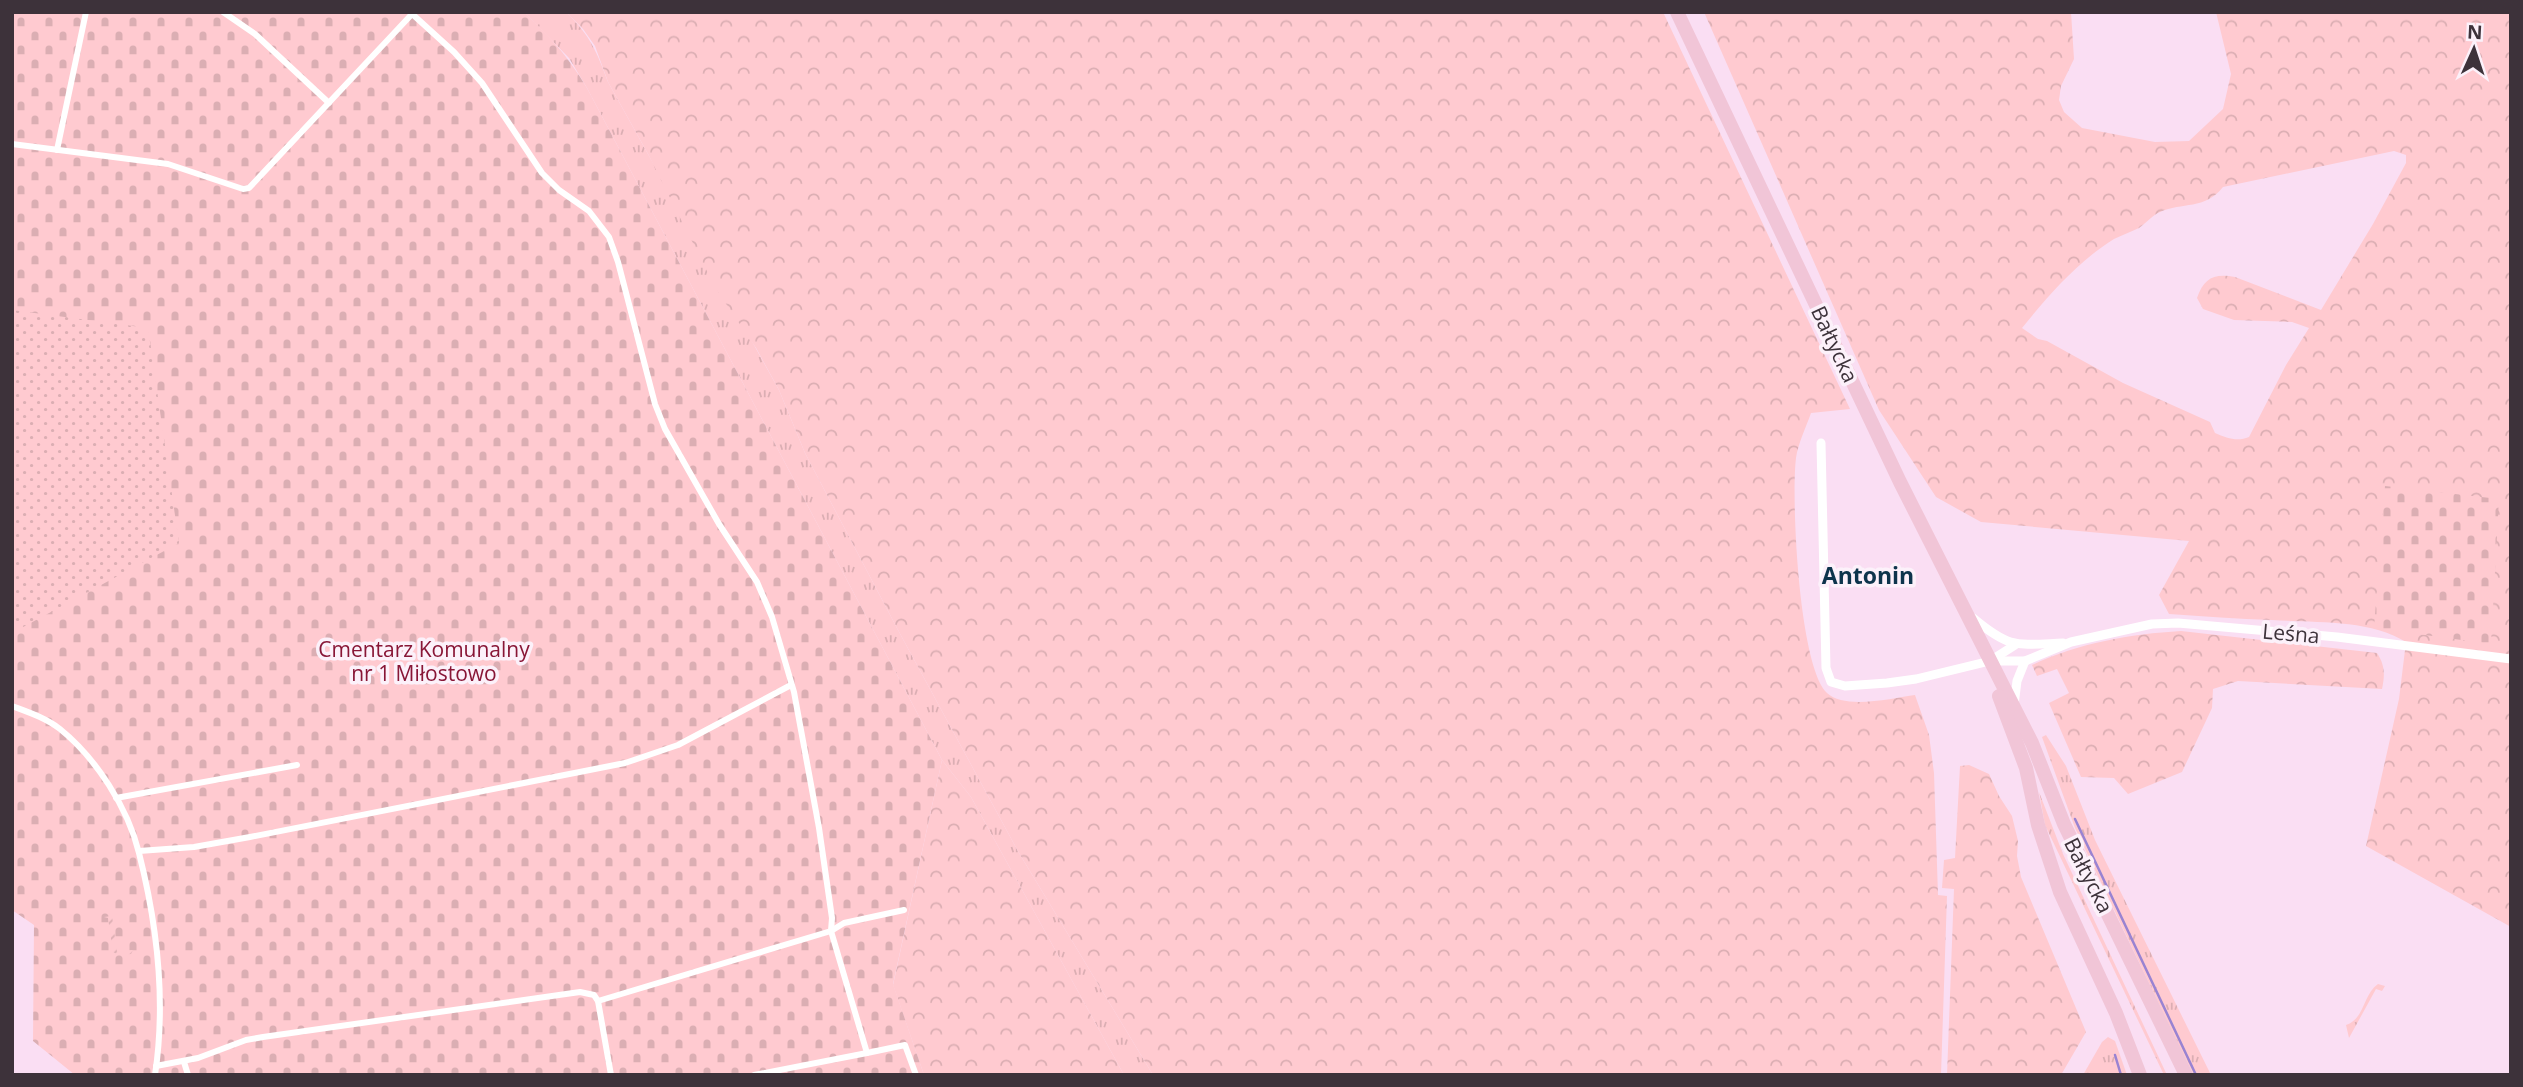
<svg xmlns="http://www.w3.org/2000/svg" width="2523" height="1087" font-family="'Open Sans',sans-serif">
<defs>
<pattern id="grass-tufts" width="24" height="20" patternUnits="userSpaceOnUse" patternTransform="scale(1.75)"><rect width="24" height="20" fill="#ffcad0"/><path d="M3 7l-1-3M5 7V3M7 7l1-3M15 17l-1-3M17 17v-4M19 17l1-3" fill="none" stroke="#dbaeb3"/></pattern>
<pattern id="forest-crowns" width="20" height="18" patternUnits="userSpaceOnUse" patternTransform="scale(1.75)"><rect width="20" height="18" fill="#ffcad0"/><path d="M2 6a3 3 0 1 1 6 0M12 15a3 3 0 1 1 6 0" fill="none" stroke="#dbaeb3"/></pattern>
<pattern id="cemetery-stones" width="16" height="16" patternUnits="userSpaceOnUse" patternTransform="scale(1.75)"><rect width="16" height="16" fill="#ffcad0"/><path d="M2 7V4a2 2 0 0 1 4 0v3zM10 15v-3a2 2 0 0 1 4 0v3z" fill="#dbaeb3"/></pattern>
<pattern id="park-dots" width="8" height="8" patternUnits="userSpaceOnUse" patternTransform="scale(1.75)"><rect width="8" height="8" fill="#ffcad0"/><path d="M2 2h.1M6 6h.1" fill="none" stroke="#dbaeb3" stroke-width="1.8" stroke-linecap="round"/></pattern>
<pattern id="garden-furrows" width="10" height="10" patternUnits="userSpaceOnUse" patternTransform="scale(1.75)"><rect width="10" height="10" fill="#ffcad0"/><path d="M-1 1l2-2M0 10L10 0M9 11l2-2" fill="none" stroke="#dbaeb3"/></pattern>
</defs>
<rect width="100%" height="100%" fill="#fadef3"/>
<g fill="url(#grass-tufts)">
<path d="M524,12H566C590,35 597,52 608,82L779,390L805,453L898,630L1019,853L1153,1075H1124L971,797L942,760L587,88L569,58Z"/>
<polygon points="2046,735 2066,766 2095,840 2211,1075 2194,1075 2183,1054 2075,828 2042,737"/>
<polygon points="2039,792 2063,854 2167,1075 2164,1075 2045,825"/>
<path d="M2378,984L2385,986L2382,991L2376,989L2349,1038L2346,1025C2365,1019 2363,994 2378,984Z"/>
<polygon points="2108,1037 2115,1041 2127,1075 2083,1075 2102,1042"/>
</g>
<g fill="url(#forest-crowns)" fill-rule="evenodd">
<path d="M566,12H1663L1850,409L1811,413C1806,427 1798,444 1796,458C1791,500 1799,666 1827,693C1845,710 1893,698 1915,695L1929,735L1934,773L1938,895L1947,896L1941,1075H1153L1019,853L898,630L805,453L779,390L756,348L716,289L648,154L608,82L595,46L583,29Z"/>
<path d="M1704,12H2071L2074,59L2061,86L2059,100L2064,112L2082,128L2155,142L2189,141L2223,109L2231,74L2216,12H2511V927L2366,846L2399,699L2406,642C2369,619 2315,623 2272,620C2238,619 2203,616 2169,614L2159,595L2189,541L1981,522L1936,497L1879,410ZM2394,151L2406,155V163L2373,224L2321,310L2235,277C2214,273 2204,278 2197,298L2203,309L2234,320L2292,322L2309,328L2286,365L2249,437C2237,442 2227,438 2215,433L2210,422L2123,383L2047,341L2038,339L2022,328C2049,295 2077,262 2114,239C2122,235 2131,232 2139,228C2146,223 2153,215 2160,212C2182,202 2205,210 2223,187Z"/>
<path d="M2181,631L2377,653C2385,665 2385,675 2382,689L2238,681L2213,689L2212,708L2182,772L2128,794L2114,778L2081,777L2049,703L2069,693L2057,669L2037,676L2032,665C2079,643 2130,634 2181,631Z"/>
<polygon points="942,760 971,797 1124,1075 924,1075 893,985"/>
<polygon points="1969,765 1989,774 1999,796 2012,816 2018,841 2017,856 2021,877 2086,1032 2061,1075 1947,1075 1954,889 1942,888 1944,860 1955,858 1960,766"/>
</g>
<g fill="url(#cemetery-stones)">
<path d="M12,12H524C552,39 567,55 587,88L942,760L893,984L924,1075H75L33,1041L34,925L12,910Z"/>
<polygon points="2385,486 2499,499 2491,644 2374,628"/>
</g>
<polygon fill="url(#park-dots)" points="12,310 148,328 179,543 12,633"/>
<polygon fill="url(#garden-furrows)" points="112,916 117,952 133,950 131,954 119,955 113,952 108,918 104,917"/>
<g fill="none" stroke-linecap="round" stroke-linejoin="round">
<g stroke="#9983d2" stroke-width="2.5">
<polyline points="2075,819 2196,1075"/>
<polyline points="2115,1055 2121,1075"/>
</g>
<g stroke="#fff" stroke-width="6">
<polyline points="223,12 255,34 329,103"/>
<polyline points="410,12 454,52 482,83 542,173 559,190 589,211 609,237 618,262 655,404 665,429 719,524 757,582 772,617 794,692 819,828 832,918 831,931 867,1053 754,1075"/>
<polyline points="12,144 168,164 243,189 249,188 412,14"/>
<polyline points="57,150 86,12"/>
<path d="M12,706C28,712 46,718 60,729C96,758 128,808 139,853C157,924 166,1002 155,1075"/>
<polyline points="116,798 297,765"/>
<polyline points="139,851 194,847 250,837 625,763 678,745 791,685"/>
<polyline points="598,1001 831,931 844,923 904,910"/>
<polyline points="867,1053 905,1045 916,1075"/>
<polyline points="184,1062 188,1075"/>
<polyline points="156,1066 198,1058 246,1040 263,1037 580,992 594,995 598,1001 611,1075"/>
</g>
<g stroke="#fff" stroke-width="9">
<polyline points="1821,443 1826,668 1831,682 1845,686 1887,683 1916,679 1990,661 2025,661 2071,642 2152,624 2178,623 2337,637 2511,659"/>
<path d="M1973,618C2010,649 2016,645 2063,643"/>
<polyline points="1990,661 2015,645"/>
<polyline points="2014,705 2017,681 2025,661"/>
</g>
<g stroke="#f1c5d7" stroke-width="14">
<polyline points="1677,12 1900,482 2032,743 2064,824 2186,1075"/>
<polyline points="1999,696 2026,768 2038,825 2060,892 2116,1013 2140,1075"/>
</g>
</g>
<g text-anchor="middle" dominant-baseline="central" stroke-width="7" stroke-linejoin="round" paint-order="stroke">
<g font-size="21" fill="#3d323a" stroke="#fcf1fa">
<text transform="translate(1835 344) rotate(65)">Bałtycka</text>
<text transform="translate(2291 633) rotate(5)">Leśna</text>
<text transform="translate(2089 875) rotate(63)">Bałtycka</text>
</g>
<g font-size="21" fill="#881636" stroke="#fcf1fa">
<text x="424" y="649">Cmentarz Komunalny<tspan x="424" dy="24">nr 1 Miłostowo</tspan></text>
</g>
<g font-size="23" font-weight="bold" fill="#0d344c" stroke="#fcf1fa">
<text x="1868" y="575">Antonin</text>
</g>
</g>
<rect width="2523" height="1087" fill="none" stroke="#3d323a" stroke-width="28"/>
<g transform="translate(2474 49) rotate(3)" stroke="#fcf1fa" stroke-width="5" paint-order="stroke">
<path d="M0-5L12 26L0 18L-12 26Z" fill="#3d323a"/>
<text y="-10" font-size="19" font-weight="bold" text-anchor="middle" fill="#3d323a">N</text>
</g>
</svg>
